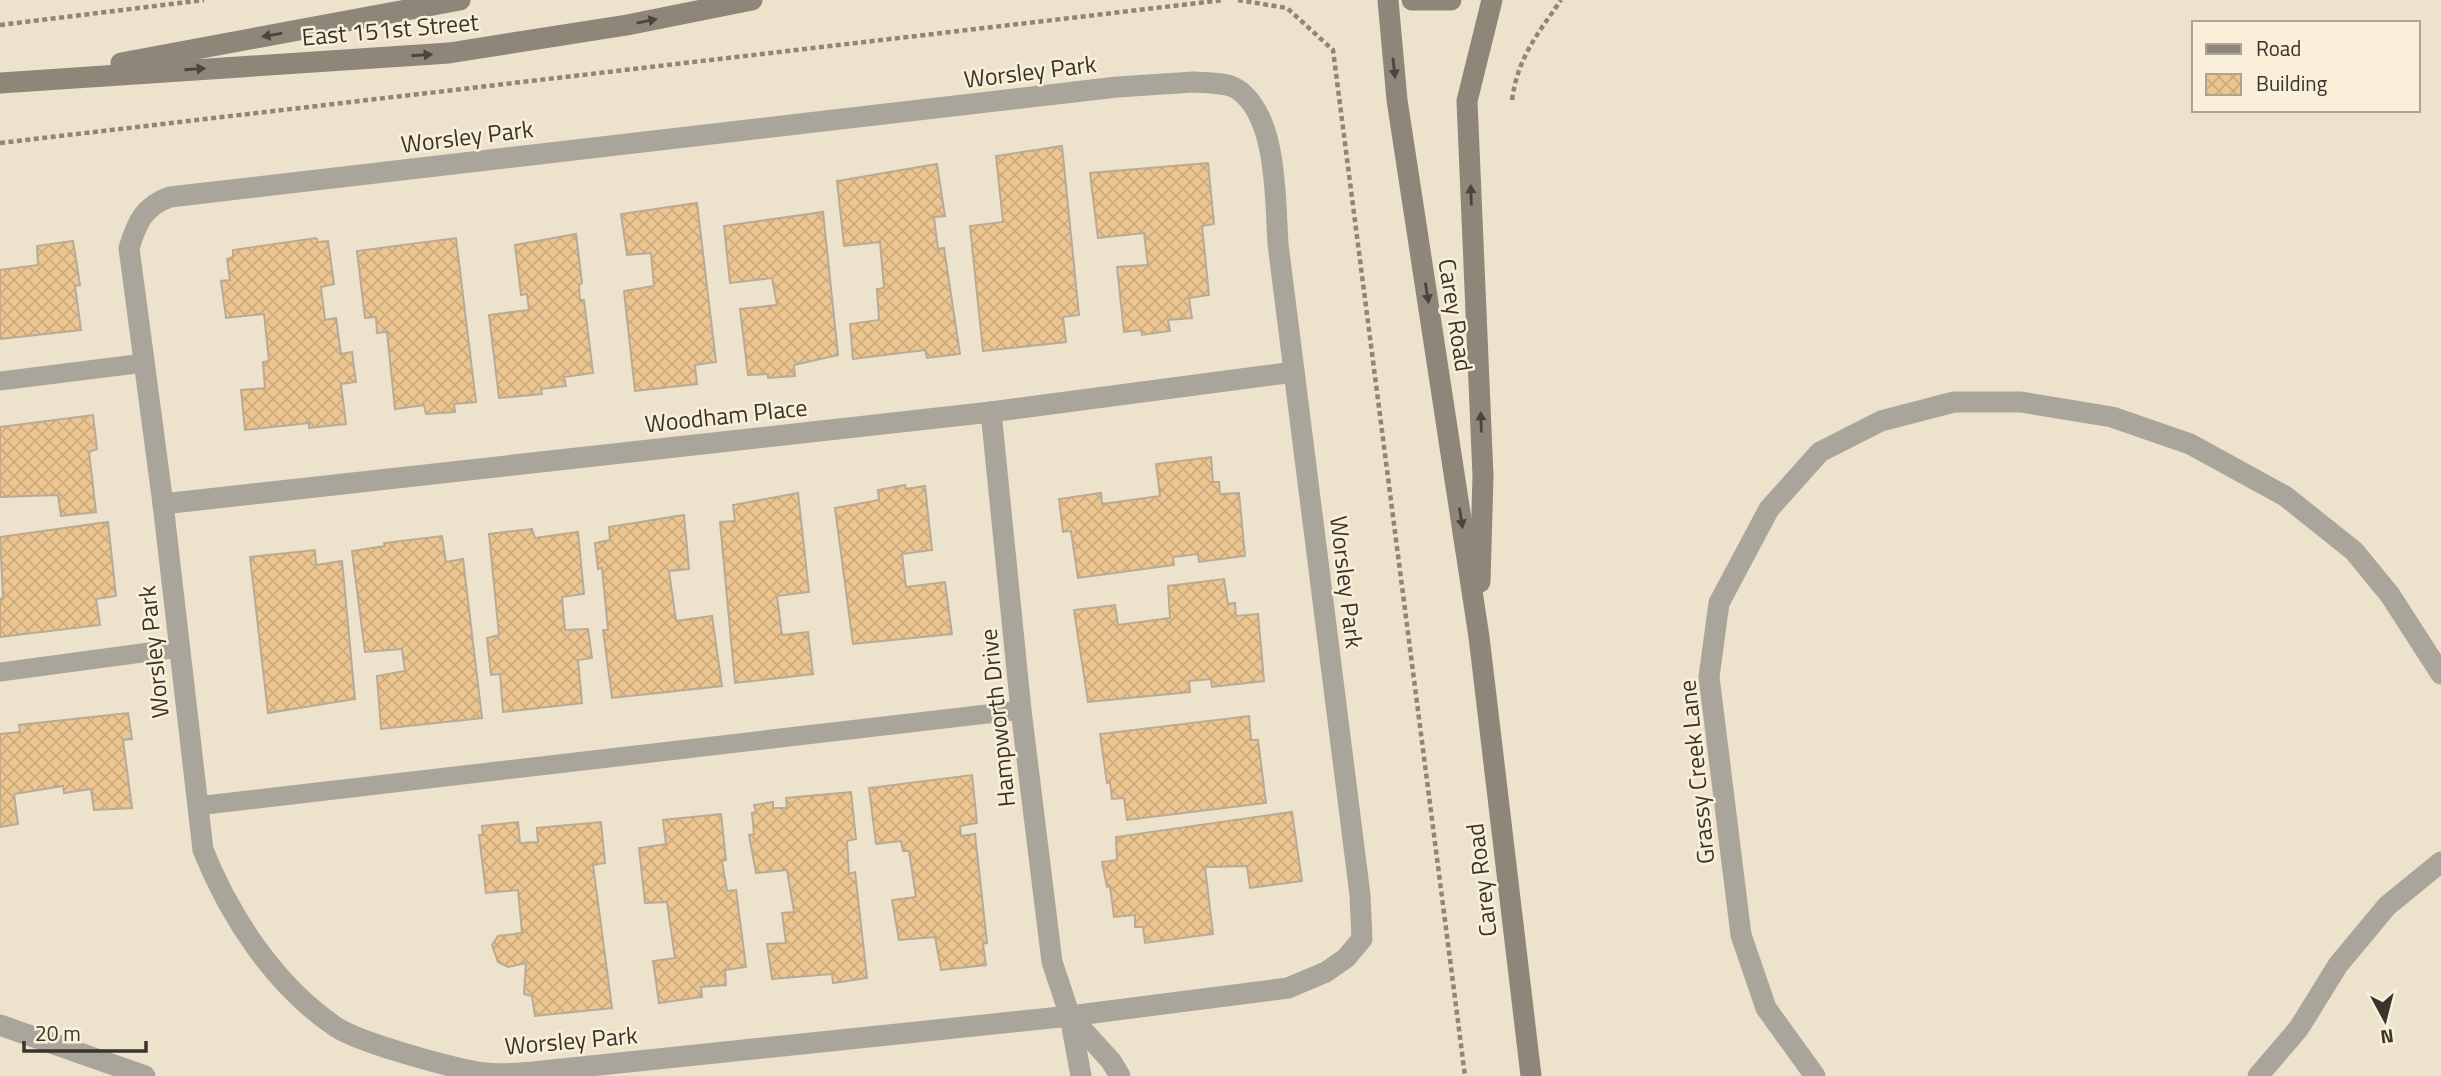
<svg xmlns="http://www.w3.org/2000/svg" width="2441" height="1076" font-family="'Titillium Web',sans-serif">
<defs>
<pattern id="building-cross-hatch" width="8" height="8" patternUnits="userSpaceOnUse" patternTransform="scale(1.75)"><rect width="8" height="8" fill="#ecc590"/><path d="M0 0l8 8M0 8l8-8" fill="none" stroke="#cbaa7c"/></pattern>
</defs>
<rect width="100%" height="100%" fill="#ede2cc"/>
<g fill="url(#building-cross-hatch)" stroke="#b9aa97" stroke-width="2">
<polygon points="1062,146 1079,315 1063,317 1066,342 983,351 970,226 1003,222 996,156"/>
<polygon points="1208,163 1214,224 1202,226 1209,295 1189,298 1192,318 1168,320 1170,331 1142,335 1141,330 1124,332 1117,267 1148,265 1144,233 1098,238 1090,173"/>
<polygon points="937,164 945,216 934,217 938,249 944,248 960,354 927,358 925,350 853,359 850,324 879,320 877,289 884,288 880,242 844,246 837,181"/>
<polygon points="697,203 716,362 695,365 697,384 635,391 624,291 654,286 651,253 627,255 621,214"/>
<polygon points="823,212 838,355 794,365 795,376 768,378 768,374 748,375 740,309 777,305 772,278 730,283 724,226"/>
<polygon points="576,234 582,283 579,285 580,300 584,300 593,373 564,377 566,386 541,389 542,394 499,398 489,315 529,310 527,294 521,295 515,245"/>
<polygon points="316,238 318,242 328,241 334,284 321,287 325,320 336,318 341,354 352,352 356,382 341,384 346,424 309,428 309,423 245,430 241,390 265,388 263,362 269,361 264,314 226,318 221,281 230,280 227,259 233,257 233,250"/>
<polygon points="456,238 476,402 454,404 455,412 426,414 424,405 395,409 387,332 377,333 376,317 365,318 357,251"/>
<polygon points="73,241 80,285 75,286 81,330 0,339 0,270 38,265 37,246"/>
<polygon points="93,415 97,449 89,452 96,512 61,516 58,495 0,497 0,427"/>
<polygon points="1211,457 1213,482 1219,482 1220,494 1239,493 1245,556 1199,562 1198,554 1173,557 1174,565 1078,578 1071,531 1063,532 1059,499 1101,493 1102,504 1160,496 1156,464"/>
<polygon points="905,485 906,489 925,486 932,550 902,554 906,587 945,582 952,634 853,644 835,508 879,500 878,490"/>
<polygon points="798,493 809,592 777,596 782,635 808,632 813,674 735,683 720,522 735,521 733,505"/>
<polygon points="684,515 689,569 669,571 676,621 712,616 722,686 612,698 603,630 608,630 602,568 598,569 595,543 610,540 609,527"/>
<polygon points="108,522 116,596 96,599 100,625 0,637 0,599 3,598 0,537"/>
<polygon points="532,529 535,538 578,532 584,594 562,597 565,630 588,629 592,658 578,660 582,703 503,712 500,674 491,675 487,638 499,635 489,534"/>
<polygon points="442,536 446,562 463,559 482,718 381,729 377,676 405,671 402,649 365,652 352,551 385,546 384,543"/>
<polygon points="315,550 316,565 342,561 355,699 268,713 250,557"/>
<polygon points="1224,579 1228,604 1235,603 1236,616 1258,614 1264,681 1212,687 1211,679 1189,681 1190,692 1088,702 1074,610 1115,605 1118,625 1170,618 1168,586"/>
<polygon points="128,713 132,739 123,740 132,808 94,810 91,789 64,793 63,786 14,794 18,824 0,827 0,734 20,732 19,725"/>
<polygon points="1249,716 1251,740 1258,740 1266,803 1127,820 1124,798 1112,799 1110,782 1107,783 1100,734"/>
<polygon points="972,775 977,823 960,826 961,836 975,834 987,943 983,944 986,965 941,970 935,937 899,940 892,900 916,897 909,851 903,851 901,841 876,844 869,788"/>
<polygon points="851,792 856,839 847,841 849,874 855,872 867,978 833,983 832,974 772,979 767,944 786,943 782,913 794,912 787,870 756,873 749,835 754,834 752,813 756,812 754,805 773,802 773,808 787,808 786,798"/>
<polygon points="1292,812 1302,881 1250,888 1247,866 1205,867 1213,934 1145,943 1143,927 1135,927 1135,915 1114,917 1110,886 1107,887 1102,862 1117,860 1116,837"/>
<polygon points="721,814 726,860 722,861 727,891 736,890 746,967 725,970 726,985 701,987 702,997 659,1003 653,961 675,958 667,902 645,903 639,848 666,844 663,820"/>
<polygon points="518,822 520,843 538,842 537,828 601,822 605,863 593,865 612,1008 535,1016 532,996 524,994 526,963 508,967 498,962 492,945 498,936 522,933 518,890 486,893 479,835 483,835 482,826"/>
</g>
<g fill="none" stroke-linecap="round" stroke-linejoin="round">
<g stroke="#8e8777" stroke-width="4.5" stroke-dasharray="5 3.5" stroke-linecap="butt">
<polyline points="1238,0 1287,8 1333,50 1465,1076"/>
<polyline points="0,25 204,0"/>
<path d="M1512,100C1518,57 1537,35 1561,0"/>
<polyline points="0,143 1224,0"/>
</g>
<g stroke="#aaa59b" stroke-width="19">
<polyline points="0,381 144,363"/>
<polyline points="0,672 179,648"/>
<polyline points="197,806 1021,710"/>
</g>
<g stroke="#aaa59b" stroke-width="21">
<path d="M1194,82C1206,83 1226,82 1237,89C1278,116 1275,200 1278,244L1360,895L1362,939L1346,958L1326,972L1288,988L1070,1016L533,1072C517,1073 500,1075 485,1073C455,1069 360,1043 336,1027C275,986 230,917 203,850L163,504L129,248C137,222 144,206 170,197L1117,87Z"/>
<polyline points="991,412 1021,710 1052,962 1070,1016 1081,1076"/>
<polyline points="163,504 991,412 1294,372"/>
<polyline points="1070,1016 1111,1061 1120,1076"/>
<polyline points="0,1025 145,1076"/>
<polyline points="1815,1076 1766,1008 1741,935 1709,677 1719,603 1769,509 1820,452 1881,421 1954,402 2021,402 2112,417 2190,444 2285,496 2354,551 2390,595 2441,674"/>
<polyline points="2258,1076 2299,1028 2338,965 2387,906 2441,862"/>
</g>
<g stroke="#8e8679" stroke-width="21">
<polyline points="1388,0 1397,100 1479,637 1531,1076"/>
<polyline points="1412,0 1451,0"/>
<polyline points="121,63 460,0"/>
<polyline points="0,83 449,53 627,25 752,0"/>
<polyline points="1480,582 1483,476 1467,101 1492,0"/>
</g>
</g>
<defs><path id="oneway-solid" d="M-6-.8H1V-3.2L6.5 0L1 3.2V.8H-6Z" transform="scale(1.75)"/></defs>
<g fill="#4a453b">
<use href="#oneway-solid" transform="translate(647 21) rotate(-11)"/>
<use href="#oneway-solid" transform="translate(272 35) rotate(170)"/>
<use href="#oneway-solid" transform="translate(422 55) rotate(-4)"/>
<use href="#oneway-solid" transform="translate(1394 68) rotate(84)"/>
<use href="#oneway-solid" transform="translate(195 69) rotate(-4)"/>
<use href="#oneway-solid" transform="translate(1471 195) rotate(-92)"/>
<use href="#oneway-solid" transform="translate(1427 293) rotate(81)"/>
<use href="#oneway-solid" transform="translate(1481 422) rotate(-92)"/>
<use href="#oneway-solid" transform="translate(1461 518) rotate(81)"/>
</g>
<g text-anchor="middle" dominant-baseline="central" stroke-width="5" stroke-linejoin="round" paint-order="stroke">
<g font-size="24" fill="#39352c" stroke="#faefd9">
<text transform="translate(390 29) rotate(-5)">East 151st Street</text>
<text transform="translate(1030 71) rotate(-7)">Worsley Park</text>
<text transform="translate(467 136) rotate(-7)">Worsley Park</text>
<text transform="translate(1456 315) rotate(81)">Carey Road</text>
<text transform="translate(726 415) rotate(-6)">Woodham Place</text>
<text transform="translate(1347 582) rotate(83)">Worsley Park</text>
<text transform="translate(153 652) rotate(-96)">Worsley Park</text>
<text transform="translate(997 718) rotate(-96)">Hampworth Drive</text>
<text transform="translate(1696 772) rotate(-96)">Grassy Creek Lane</text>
<text transform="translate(1481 880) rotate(-97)">Carey Road</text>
<text transform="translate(571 1040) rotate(-5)">Worsley Park</text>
</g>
</g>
<rect x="2192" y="21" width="228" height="91" fill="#faefd9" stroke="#ada594" stroke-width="2"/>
<rect x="2206" y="44" width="35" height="10" fill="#8e8679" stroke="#ada594" stroke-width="2"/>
<text x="2256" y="56" font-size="21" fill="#39352c">Road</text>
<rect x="2206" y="74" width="35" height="21" fill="url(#building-cross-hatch)" stroke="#ada594" stroke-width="2"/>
<text x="2256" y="91" font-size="21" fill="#39352c">Building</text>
<g transform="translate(2385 1020) rotate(173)" stroke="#faefd9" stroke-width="5" paint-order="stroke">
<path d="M0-5L12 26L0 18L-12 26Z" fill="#39352c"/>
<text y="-10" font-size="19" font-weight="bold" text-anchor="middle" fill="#39352c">N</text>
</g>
<path d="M24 1041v10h122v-10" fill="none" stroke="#39352c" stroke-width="3.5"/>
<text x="35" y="1041" font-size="21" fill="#39352c" stroke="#faefd9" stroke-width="5" paint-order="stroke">20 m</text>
</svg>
